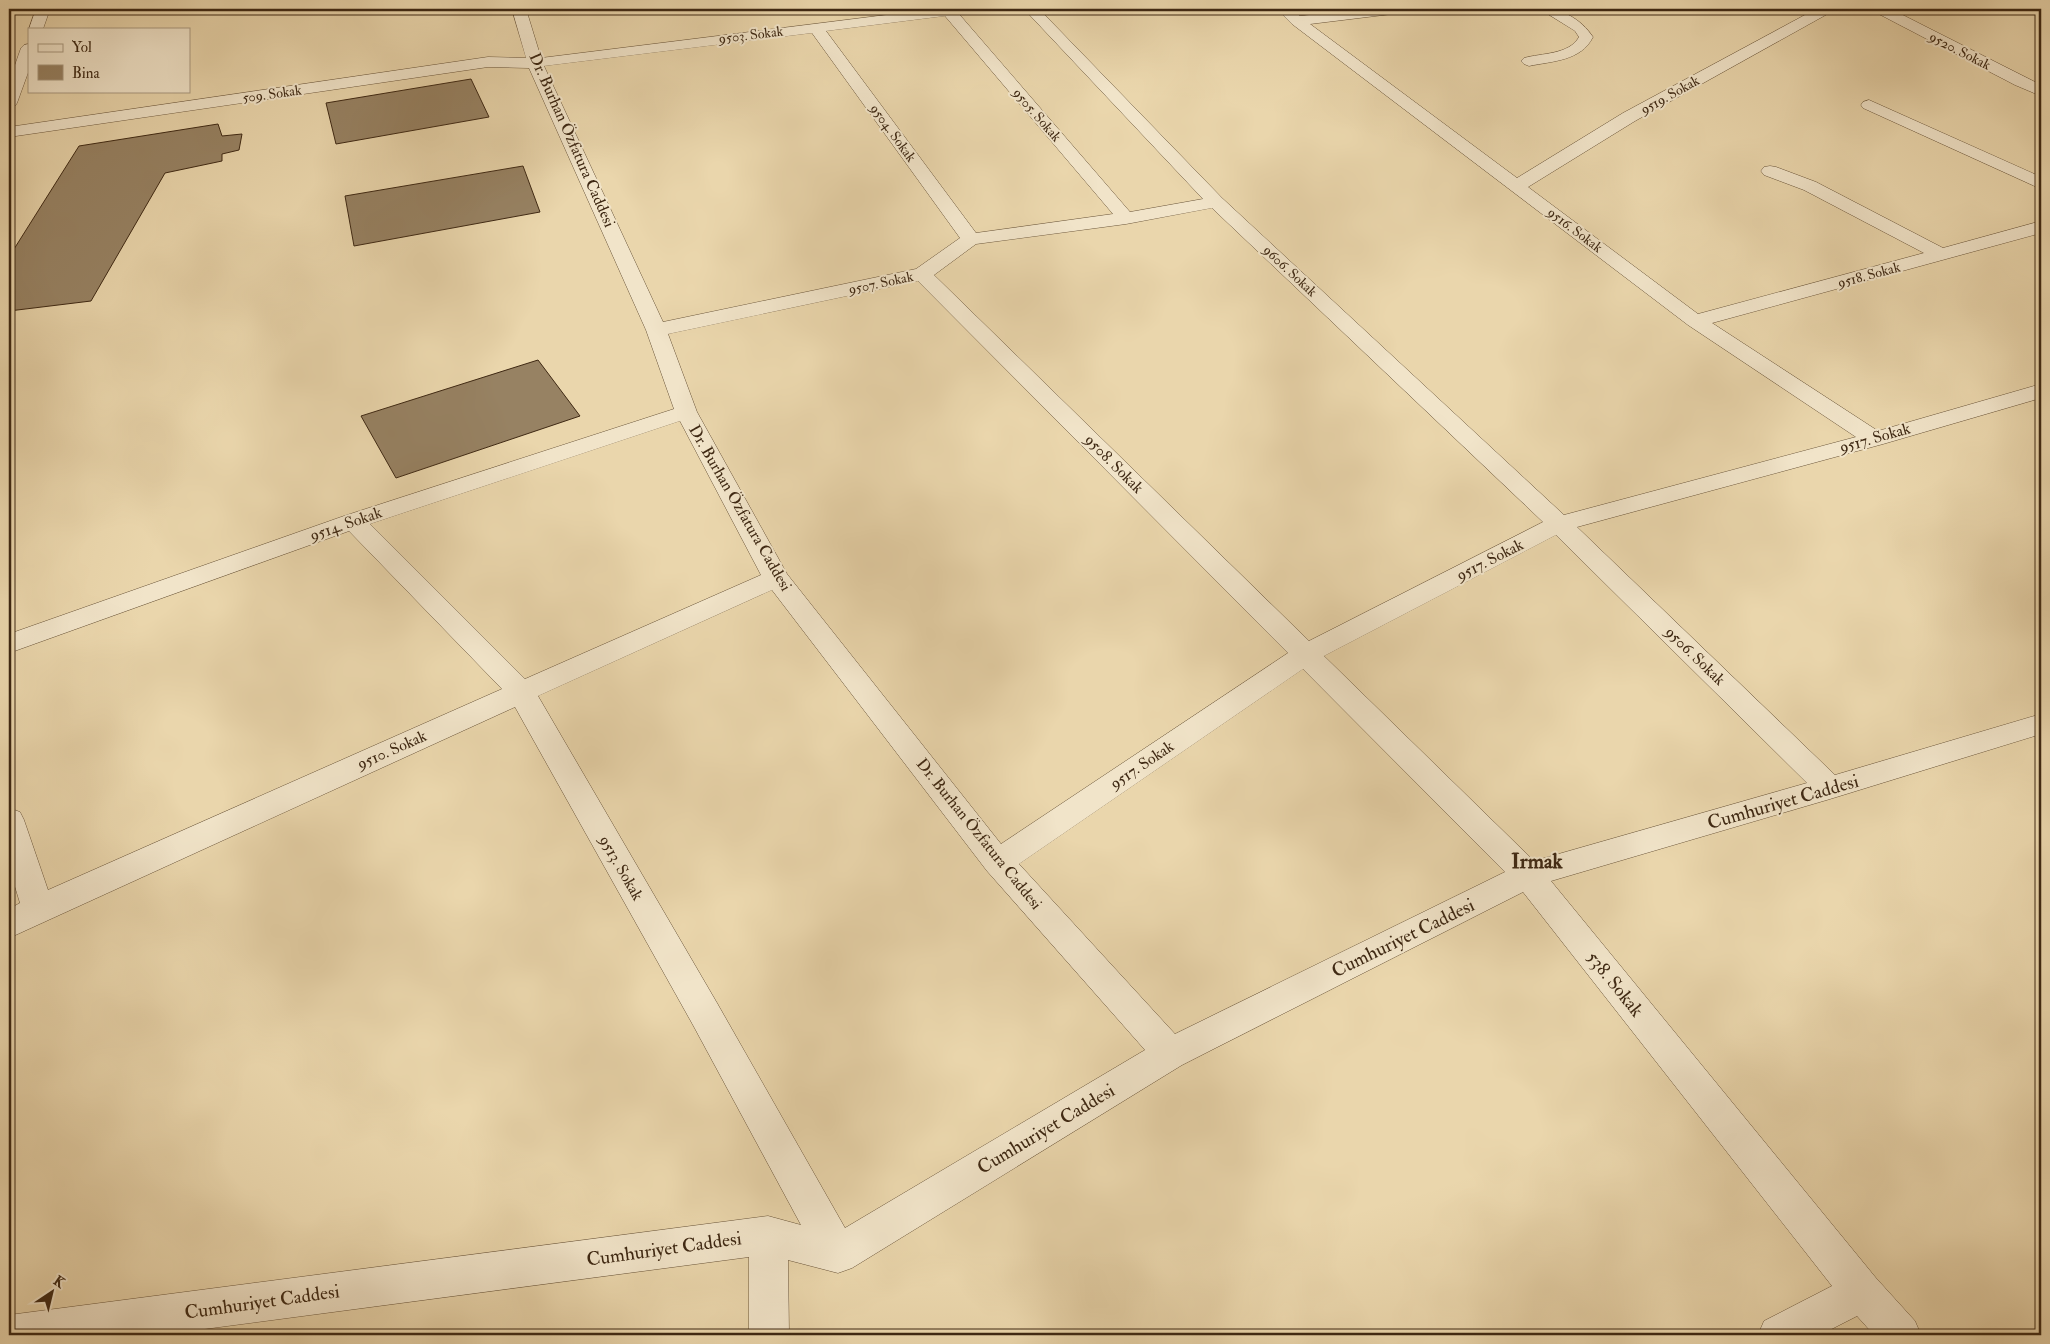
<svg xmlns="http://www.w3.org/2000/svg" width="2050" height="1344" font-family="'IM FELL Double Pica',serif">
<rect width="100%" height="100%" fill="#ead6ac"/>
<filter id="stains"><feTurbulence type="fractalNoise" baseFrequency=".004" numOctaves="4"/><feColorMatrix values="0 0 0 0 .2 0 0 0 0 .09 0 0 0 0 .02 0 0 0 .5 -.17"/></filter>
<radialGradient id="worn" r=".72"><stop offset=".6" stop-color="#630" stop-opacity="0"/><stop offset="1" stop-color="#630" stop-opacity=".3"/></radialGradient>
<g fill="#978263" stroke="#3e2813">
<polygon points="471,79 489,117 336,144 326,103"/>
<polygon points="218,124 222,136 242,134 239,150 222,154 222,161 165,173 91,301 9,311 9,257 79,146"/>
<polygon points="523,166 540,212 354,246 345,196"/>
<polygon points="538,360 580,416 396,478 361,416"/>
</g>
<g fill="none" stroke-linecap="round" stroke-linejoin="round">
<defs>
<g id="minor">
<polygon points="36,9 50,9 43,29 29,29"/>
<path d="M512,9H526L541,58L934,9H974L972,12L959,14L1130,212L1203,199L1024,9H1039L1222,198L1564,515L1856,437L1688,325L1292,24L1277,9H1292L1300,16L1365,9H1407L1405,12L1400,13L1310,24L1517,178L1623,113L1816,9H1833L1831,12L1635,121L1528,187L1698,314L1924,253L1804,190L1764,175L1761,171L1764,167L1770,166L1776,167L1816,182L1943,248L2041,221V233L1712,323L1878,431L2041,384V398L1883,444L1577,527L1835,775L2041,714V734L1830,799L1551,881L1876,1278L1915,1321L1921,1335H1874L1857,1316L1820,1335H1758L1764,1321L1832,1286L1523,892L1182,1065L852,1268L838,1273L788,1260L789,1335H749V1257L159,1335H9V1315L768,1216L801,1225L693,1025L515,707L9,938V909L20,903L9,867V808L20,812L24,820L48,890L502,689L349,531L9,653V634L344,516L674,409L646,330L529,68L488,67L9,137V127L488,57L526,58ZM945,16L1113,214L976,233L826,31ZM812,33L960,238L916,269L663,322L544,66ZM1212,208L1543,522L1309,641L934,275L976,244L1126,224ZM918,281L1288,653L1001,844L787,574L697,412L668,334ZM680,421L761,575L525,679L370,524ZM1556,535L1807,783L1534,861L1324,656ZM772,590L987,871L1145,1050L845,1228L717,1003L538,696ZM1303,669L1505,872L1175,1034L1019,864Z"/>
<path d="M1540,9C1562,8 1581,19 1593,37C1581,61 1553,61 1529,66L1524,64L1521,61L1524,58C1541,53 1569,55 1579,37L1575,31Z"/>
<polygon points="1873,9 1891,9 2041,85 2041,96 2015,85 1875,12"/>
<polygon points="29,44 29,70 17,103 15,106 9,108 9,82 21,48 24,45"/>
<polygon points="1869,100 2041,177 2041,189 1863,108 1861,105 1863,102"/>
</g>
</defs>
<use href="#minor" stroke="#695439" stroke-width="1"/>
<use href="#minor" fill="#f1e4c9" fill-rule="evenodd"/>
</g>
<g text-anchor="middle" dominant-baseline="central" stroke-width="4" stroke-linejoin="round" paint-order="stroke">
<g font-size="14" fill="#3e2813" stroke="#f1e4c9">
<text transform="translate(751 35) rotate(-7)">9503. Sokak</text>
<text transform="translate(1960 51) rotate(27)">9520. Sokak</text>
<text transform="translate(272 94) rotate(-8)">509. Sokak</text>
<text transform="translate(1670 95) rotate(-29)">9519. Sokak</text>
<text transform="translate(1037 115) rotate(49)">9505. Sokak</text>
<text transform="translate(893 133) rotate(54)">9504. Sokak</text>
<text transform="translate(1575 230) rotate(37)">9516. Sokak</text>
<text transform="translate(1290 271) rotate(43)">9606. Sokak</text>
<text transform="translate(1869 275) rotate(-15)">9518. Sokak</text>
<text transform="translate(881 283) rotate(-12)">9507. Sokak</text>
</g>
<g font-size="16" fill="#3e2813" stroke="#f1e4c9">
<text transform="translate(572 140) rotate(66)">Dr. Burhan Özfatura Caddesi</text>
<text transform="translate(1875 438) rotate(-16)">9517. Sokak</text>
<text transform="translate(1114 464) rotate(45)">9508. Sokak</text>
<text transform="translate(740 508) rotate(60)">Dr. Burhan Özfatura Caddesi</text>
<text transform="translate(346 524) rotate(-19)">9514. Sokak</text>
<text transform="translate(1490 560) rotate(-27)">9517. Sokak</text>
<text transform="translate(1695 656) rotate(44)">9506. Sokak</text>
<text transform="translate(392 750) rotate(-24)">9510. Sokak</text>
<text transform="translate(1142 765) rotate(-34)">9517. Sokak</text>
<text transform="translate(979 834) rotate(51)">Dr. Burhan Özfatura Caddesi</text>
<text transform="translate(621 868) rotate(60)">9513. Sokak</text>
</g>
<g font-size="19" fill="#3e2813" stroke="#f1e4c9">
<text transform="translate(1783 802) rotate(-16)">Cumhuriyet Caddesi</text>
<text transform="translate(1403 938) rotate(-26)">Cumhuriyet Caddesi</text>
<text transform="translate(1615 984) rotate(51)">538. Sokak</text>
<text transform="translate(1046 1129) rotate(-31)">Cumhuriyet Caddesi</text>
<text transform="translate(664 1249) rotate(-8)">Cumhuriyet Caddesi</text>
<text transform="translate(262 1302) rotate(-8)">Cumhuriyet Caddesi</text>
</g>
<g font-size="21" font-weight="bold" fill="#3e2813" stroke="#f1e4c9">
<text x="1537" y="861">Irmak</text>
</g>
</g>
<rect width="2050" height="1344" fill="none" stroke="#ead6ac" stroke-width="30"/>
<rect x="10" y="10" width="2030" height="1324" fill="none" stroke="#3e2813" stroke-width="2.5"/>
<rect x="15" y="15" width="2020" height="1314" fill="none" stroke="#3e2813"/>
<rect x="28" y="28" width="162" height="65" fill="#f1e4c9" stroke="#a99980"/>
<rect x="38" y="44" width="25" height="8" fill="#f1e4c9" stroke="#a99980"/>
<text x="72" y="52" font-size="15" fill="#3e2813">Yol</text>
<rect x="38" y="65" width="25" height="15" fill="#978263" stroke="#a99980"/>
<text x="72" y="78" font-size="15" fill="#3e2813">Bina</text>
<g transform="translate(52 1292) rotate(35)" stroke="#f1e4c9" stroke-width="4" paint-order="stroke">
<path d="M0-4L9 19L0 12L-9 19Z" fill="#3e2813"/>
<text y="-8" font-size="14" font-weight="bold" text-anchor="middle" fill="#3e2813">K</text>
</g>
<rect width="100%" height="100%" filter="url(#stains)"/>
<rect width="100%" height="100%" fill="url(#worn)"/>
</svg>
